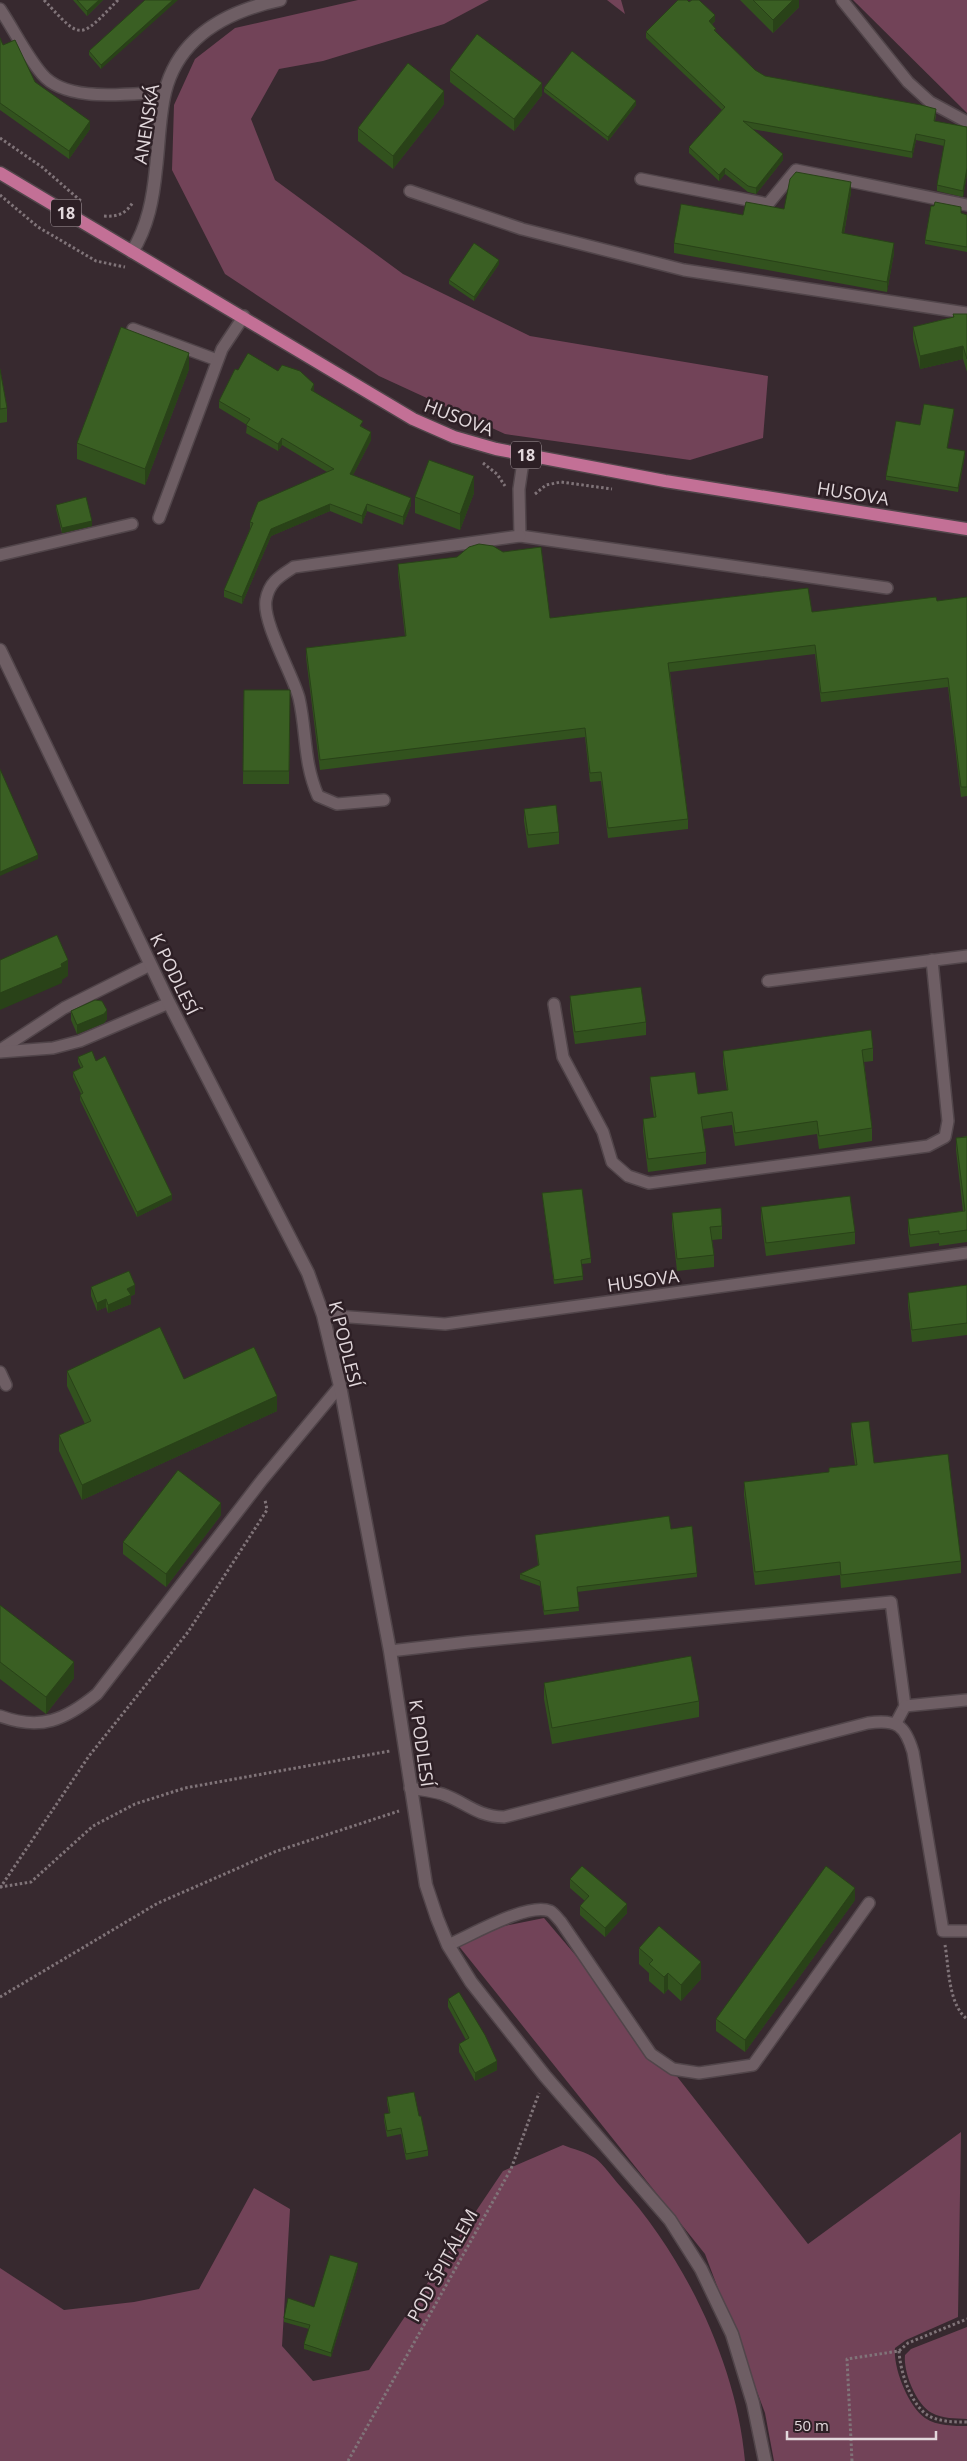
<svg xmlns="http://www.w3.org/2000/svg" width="967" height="2461" font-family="'Open Sans',sans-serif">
<rect width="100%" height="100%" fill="#37292f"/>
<g fill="#724358">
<polygon points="358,0 489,0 444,24 323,61 279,69 251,119 275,180 403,274 530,336 768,376 763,438 690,460 505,434 379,376 225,274 172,170 174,105 195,59 235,28"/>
<polygon points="607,0 621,0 625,14"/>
<polygon points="853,0 967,0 967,113"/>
<path d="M544,1918L661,2056L808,2244L961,2132L958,2317L906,2340L895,2348C893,2368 908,2406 925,2418C937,2426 954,2426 967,2426V2461H774L765,2413L705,2254L458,1945L494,1928Z"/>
<path d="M563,2145C573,2149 586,2152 595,2158C604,2165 612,2177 620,2186C685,2257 737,2365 745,2461H0V2268L64,2310L134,2302L199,2289L254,2188L290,2209L282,2346L313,2381L369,2370L503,2171Z"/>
<path d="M967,2327V2419C955,2418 943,2419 932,2413C916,2405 903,2371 905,2355L911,2349Z"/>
</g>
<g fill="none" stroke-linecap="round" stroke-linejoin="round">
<defs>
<g id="service">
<polyline points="842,0 908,82 930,102 967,122"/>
<path d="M0,9C14,30 26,55 42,74C67,104 130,93 165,92"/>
<polyline points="641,179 768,204 796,170 967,205"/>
<polyline points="410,191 522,229 684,270 967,313"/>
<polyline points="133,329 217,360"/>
<polyline points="524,455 519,489 520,536 887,588"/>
<polyline points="159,518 222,349 244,316"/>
<polyline points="0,555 132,524"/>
<path d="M384,800L337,804L318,796C303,761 307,733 299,698C293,675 262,622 266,600C269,582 280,576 294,567L520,536"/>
<polyline points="768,981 967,956"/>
<polyline points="554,1004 563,1057 603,1132 612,1162 628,1176 649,1183 928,1146 945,1137 948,1121 932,960"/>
<polyline points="0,1050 64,1008 150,965"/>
<polyline points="0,1052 53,1048 80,1041 169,1003"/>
<polyline points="323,1315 445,1324 967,1253"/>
<polyline points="0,1372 6,1385"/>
<polyline points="390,1651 468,1642 891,1602 905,1706 896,1723"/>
<polyline points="905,1706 966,1700"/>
<path d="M0,1716C41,1731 65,1720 97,1694L262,1480L340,1386"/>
<path d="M410,1788C421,1790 432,1791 442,1794C466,1802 475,1816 504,1817L868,1723C897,1719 905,1725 913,1752L943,1931H967"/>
<path d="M448,1945C470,1936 527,1902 550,1911C554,1913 558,1919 561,1922L651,2054L673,2069L699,2073L753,2065L869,1903"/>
</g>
<path id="minor" d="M132,252C148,226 153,199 156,168C159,144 159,117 165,92C179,36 228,11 280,0"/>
<polyline id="tertiary" points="0,650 169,1003 308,1273 323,1315 340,1386 390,1651 426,1885 437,1918 448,1945 471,1982 545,2076 670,2220 701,2269 732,2334 753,2403 765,2461"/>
<polyline id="primary" points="0,173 413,419 454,437 496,449 665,481 967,529"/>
</defs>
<use href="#service" stroke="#51454a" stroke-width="14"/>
<use href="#minor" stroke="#51454a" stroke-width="15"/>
<use href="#tertiary" stroke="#51454a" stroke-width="15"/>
<use href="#primary" stroke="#51454a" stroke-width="15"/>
<g stroke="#807479" stroke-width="3" stroke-dasharray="2.5 2.5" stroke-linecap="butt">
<path d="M44,0C82,41 79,40 118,0"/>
<polyline points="0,138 42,167 82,202"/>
<polyline points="0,195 38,227 96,261 125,267"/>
<path d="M104,216C117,217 126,214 133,202"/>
<polyline points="483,463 497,474 505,486"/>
<polyline points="535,494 546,485 561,482 612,489"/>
<polyline points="0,1887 31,1882 93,1826 135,1804 185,1788 390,1751"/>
<polyline points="0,1888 89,1756 188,1632 267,1510 265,1500"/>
<path d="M945,1945C949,1967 948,2004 967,2019"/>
<polyline points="0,1997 158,1903 277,1851 399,1811"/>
<path d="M899,2351C900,2371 911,2406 929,2416C941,2422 954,2422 967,2422"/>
<polyline points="348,2461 511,2169 539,2093"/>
<polyline points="852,2461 847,2359 899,2351 908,2343 967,2319"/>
</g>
<use href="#service" stroke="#6e5e64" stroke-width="11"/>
<use href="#minor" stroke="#6e5e64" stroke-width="12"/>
<use href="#tertiary" stroke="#6e5e64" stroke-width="12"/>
<use href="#primary" stroke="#c37096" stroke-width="12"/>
</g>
<g fill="#32521e">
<polygon points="73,0 103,0 87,16"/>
<polygon points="145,0 101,69 89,55 89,51"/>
<polygon points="740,0 799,0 799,7 773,33"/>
<polygon points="689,2 715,21 712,24 716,32 755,70 765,76 936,115 935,121 967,127 967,174 963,197 937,191 937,185 944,146 916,140 912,158 752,129 783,160 756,194 748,192 725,174 719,181 689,153 689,147 722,110 646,38 646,32"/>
<polygon points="0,38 3,45 35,82 90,129 69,159 0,110"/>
<polygon points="450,70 542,95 514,131 450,82"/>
<polygon points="544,88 636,105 608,141 544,92"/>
<polygon points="444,104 393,169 358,141 358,128"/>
<polygon points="851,192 844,234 894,253 887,292 674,253 674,243 743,215 784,209"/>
<polygon points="961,213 967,215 967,252 925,244 925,240"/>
<polygon points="499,264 474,301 449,284 449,280"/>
<polygon points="953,314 967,314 967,372 963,359 920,369 913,339 913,327 953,317"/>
<polygon points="0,369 7,408 7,422 0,423"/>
<polygon points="189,369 145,485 77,459 77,443"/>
<polygon points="238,370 278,371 314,391 314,392 363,427 371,440 353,475 411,505 403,525 367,511 362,524 330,511 271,536 242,604 224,597 224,590 250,529 250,522 327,472 282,445 278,451 246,433 247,425 219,408 219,401"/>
<polygon points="954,413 947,448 965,455 958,492 886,480 886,476 920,425"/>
<polygon points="474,493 460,530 415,513 415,497"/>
<polygon points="56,505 92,526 62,533 56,509"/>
<polygon points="398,564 550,618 812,612 937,601 967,597 967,796 961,797 948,687 821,702 815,654 670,672 688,819 688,829 608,838 601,781 590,782 585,737 320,770 306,657 306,648 405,636 398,574"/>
<polygon points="244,690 290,690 289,784 243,784"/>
<polygon points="524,809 559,832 559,844 528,848 524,821"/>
<polygon points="570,996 646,1022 646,1035 575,1044 570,1009"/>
<polygon points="71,1011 107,1019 104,1023 77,1034 71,1020"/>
<polygon points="873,1048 873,1061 864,1062 872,1128 872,1141 819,1149 817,1134 735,1146 732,1125 703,1129 706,1152 706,1164 648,1172 643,1132 643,1119 654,1118 650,1090 650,1077 698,1094 727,1090 723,1064 723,1051"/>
<polygon points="78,1057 172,1200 137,1217 80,1100 80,1095 81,1094 73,1077 73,1072 81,1068 78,1062"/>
<polygon points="967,1136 967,1242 939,1246 939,1243 910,1247 908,1232 908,1219 963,1211 956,1150 956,1138"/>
<polygon points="542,1193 591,1258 591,1263 582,1264 583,1280 554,1284"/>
<polygon points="761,1207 855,1232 855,1244 766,1256 761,1219"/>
<polygon points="672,1213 722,1226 722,1239 712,1240 714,1255 714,1267 677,1271 672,1226"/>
<polygon points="967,1285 967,1335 912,1342 908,1305 908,1293"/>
<polygon points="91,1287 135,1294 131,1296 131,1304 108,1313 106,1307 97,1311 91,1296"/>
<polygon points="67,1371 184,1379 277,1411 82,1500 59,1451 59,1435 85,1424 67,1386"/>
<polygon points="851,1423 874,1463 961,1561 961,1573 841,1588 840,1575 755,1585 744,1495 744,1482 829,1472 829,1468 855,1465 851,1436"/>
<polygon points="221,1515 166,1587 123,1554 123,1542"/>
<polygon points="671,1529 697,1573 697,1577 577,1592 579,1611 544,1615 540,1586 520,1579 520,1574 538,1565 535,1535"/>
<polygon points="0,1605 74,1678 46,1714 0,1679"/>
<polygon points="544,1683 699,1701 699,1717 552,1744 544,1699"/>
<polygon points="570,1879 627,1913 605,1937 580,1915 580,1906 585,1901 570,1888"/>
<polygon points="855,1900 745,2052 716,2031 716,2019"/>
<polygon points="639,1948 701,1979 681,2001 668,1989 664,1994 649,1981 649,1973 639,1964"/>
<polygon points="448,1999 497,2070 475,2081 459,2052 459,2044 466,2040 448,2007"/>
<polygon points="387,2097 419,2116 428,2150 428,2156 406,2160 401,2134 387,2137 384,2120 384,2114 389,2113 387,2103"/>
<polygon points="358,2267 331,2357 304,2349 304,2344 309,2329 284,2322 284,2318 314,2307"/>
</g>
<g fill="#294218">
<polygon points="99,0 103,0 87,16 87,11"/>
<polygon points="173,0 178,0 101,69 101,65"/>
<polygon points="793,0 799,0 799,7 773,33 773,20"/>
<polygon points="715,15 715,21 709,27 709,21"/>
<polygon points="542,83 542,95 514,131 514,119"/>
<polygon points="444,91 444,104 393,169 393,156"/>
<polygon points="636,101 636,105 608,141 608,137"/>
<polygon points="90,121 90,129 69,159 69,151"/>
<polygon points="916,134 916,140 912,158 912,152"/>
<polygon points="783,154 783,160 756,194 756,188"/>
<polygon points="725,168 725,174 719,181 719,175"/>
<polygon points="967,168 967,174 963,197 963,191"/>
<polygon points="851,182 851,192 842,244 842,233"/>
<polygon points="894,243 894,253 887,292 887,282"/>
<polygon points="499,260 499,264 474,301 474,297"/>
<polygon points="963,346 963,359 920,369 920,356"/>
<polygon points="189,353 189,369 145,485 145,469"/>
<polygon points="314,384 314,391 311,398 311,390"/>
<polygon points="954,409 954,413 947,452 947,448"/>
<polygon points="371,432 371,440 350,481 350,474"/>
<polygon points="282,438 282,445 278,451 278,444"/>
<polygon points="965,451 965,455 958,492 958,488"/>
<polygon points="474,476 474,493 460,530 460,514"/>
<polygon points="411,498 411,505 403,525 403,517"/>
<polygon points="330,504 330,511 271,536 242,604 242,597 271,529"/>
<polygon points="367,504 367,511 362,524 362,516"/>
<polygon points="92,521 92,526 62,533 62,528"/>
<polygon points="38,855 38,859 0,876 0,872"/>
<polygon points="68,960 68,976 62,980 62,983 0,1010 0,993 61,964"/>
<polygon points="107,1010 107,1019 104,1023 77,1034 77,1025"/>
<polygon points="172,1195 172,1200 137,1217 137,1212"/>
<polygon points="135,1285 135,1294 131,1296 131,1304 108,1313 108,1305 127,1289"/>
<polygon points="106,1299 106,1307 97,1311 97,1303"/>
<polygon points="277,1396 277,1411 82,1500 82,1485"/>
<polygon points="221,1503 221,1515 166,1587 166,1574"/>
<polygon points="74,1662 74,1678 46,1714 46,1697"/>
<polygon points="855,1888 855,1900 745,2052 745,2040"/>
<polygon points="627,1904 627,1913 605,1937 605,1928"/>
<polygon points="701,1962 701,1979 681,2001 681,1985"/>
<polygon points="668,1973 668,1989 664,1994 664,1977"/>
<polygon points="497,2061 497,2070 475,2081 475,2073"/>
<polygon points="358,2263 358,2267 331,2357 331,2353"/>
</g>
<g fill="#3a5f23" stroke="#294218">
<polygon points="77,0 99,0 87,11"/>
<polygon points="145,0 173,0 101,65 89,51"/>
<polygon points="678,0 687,0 689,2 692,0 699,0 715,15 709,21 716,29 714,30 755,70 765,76 921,105 936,109 934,121 967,127 967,168 963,191 937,185 945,140 916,134 912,152 743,121 783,154 756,188 748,186 725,168 719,175 689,147 725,107 646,32"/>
<polygon points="753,0 793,0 773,20"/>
<polygon points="477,34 542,83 514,119 450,70"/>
<polygon points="0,38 3,45 15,40 35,82 90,121 69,151 0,103"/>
<polygon points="572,51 636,101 608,137 544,88"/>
<polygon points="408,63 444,91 393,156 358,128"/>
<polygon points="796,172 851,182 842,233 894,243 887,282 674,243 681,204 743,215 746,202 784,209 790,179"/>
<polygon points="935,202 961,207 961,213 967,215 967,247 925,240 931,206 934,206"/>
<polygon points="474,243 499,260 474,297 449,280"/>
<polygon points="953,314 967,314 967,359 963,346 920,356 913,327 954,317"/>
<polygon points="121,327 189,353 145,469 77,443"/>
<polygon points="248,353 278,371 282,365 300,371 314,384 311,390 363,421 360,426 371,432 350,474 411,498 403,517 367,504 362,516 330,504 271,529 242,597 224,590 253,523 250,522 258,502 334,469 282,438 278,444 246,425 250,419 219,401 235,369 238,370"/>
<polygon points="0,369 7,408 0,409"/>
<polygon points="924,404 954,409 947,448 965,451 958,488 886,476 896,421 920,425"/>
<polygon points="429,460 474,476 460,514 415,497"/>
<polygon points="86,497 92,521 62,528 56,505"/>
<polygon points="479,544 493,546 503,552 541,547 550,618 808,588 812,612 936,597 937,601 967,597 967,787 961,787 948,678 821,693 815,645 668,663 688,819 608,828 601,772 590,773 585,728 320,760 306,648 406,636 398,564 457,557 469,547"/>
<polygon points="244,690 290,690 289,771 243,771"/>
<polygon points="0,769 38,855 0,872"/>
<polygon points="556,805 559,832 528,835 524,809"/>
<polygon points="57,935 68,960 61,964 62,967 0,993 0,960"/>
<polygon points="641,987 646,1022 575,1032 570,996"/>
<polygon points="95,1000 102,1001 107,1010 104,1014 77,1025 71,1011"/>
<polygon points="871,1030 873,1048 862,1050 872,1128 819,1136 817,1121 735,1133 732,1112 701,1117 706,1152 648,1159 643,1119 656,1117 650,1077 695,1072 698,1094 728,1090 723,1051"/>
<polygon points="92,1051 96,1061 105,1056 172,1195 137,1212 80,1095 83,1093 73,1072 83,1067 78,1057"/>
<polygon points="967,1137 967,1230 939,1234 939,1231 910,1235 908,1219 965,1211 956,1138"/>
<polygon points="582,1189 591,1258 581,1260 583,1276 554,1280 542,1193"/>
<polygon points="850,1196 855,1232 766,1243 761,1207"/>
<polygon points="721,1208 722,1226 710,1227 714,1255 677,1259 672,1213"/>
<polygon points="129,1271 135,1285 127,1289 131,1295 108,1305 106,1299 97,1303 91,1287"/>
<polygon points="967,1285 967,1323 912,1330 908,1293"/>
<polygon points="160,1327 184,1379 254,1347 277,1396 82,1485 59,1435 91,1421 67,1371"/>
<polygon points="869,1421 874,1463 948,1454 961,1561 841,1575 840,1562 755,1572 744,1482 829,1472 829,1468 857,1465 851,1423"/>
<polygon points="178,1470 221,1503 166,1574 123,1542"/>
<polygon points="669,1516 671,1529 692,1526 697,1573 577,1587 579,1607 544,1611 540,1581 520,1574 539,1565 535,1535"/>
<polygon points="0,1605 74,1662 46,1697 0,1662"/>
<polygon points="691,1656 699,1701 552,1728 544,1683"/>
<polygon points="582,1866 627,1904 605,1928 580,1906 589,1896 570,1879"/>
<polygon points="826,1866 855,1888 745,2040 716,2019"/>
<polygon points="659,1926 701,1962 681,1985 668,1973 664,1977 649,1964 653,1960 639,1948"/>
<polygon points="459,1992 485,2035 497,2061 475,2073 459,2044 469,2038 448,1999"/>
<polygon points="414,2092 419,2116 421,2116 428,2150 406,2154 401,2128 387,2131 384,2114 390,2113 387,2097"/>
<polygon points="330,2255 358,2263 331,2353 304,2344 310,2325 284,2318 288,2298 314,2307"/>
</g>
<g text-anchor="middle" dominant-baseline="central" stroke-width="5" stroke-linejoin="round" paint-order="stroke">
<g fill="#2d1f25" stroke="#aca0a5" stroke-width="1">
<rect x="51" y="199.5" width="30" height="27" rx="4"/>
<rect x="511" y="441.5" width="30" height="27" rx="4"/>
</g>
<g font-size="16" font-weight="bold" fill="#e2d8dc">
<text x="66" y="213">18</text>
<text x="526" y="455">18</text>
</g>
<g font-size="18" fill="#e2d8dc" stroke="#2d1f25">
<text transform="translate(146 124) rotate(-81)">ANENSKÁ</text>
<text transform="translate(459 417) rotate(21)">HUSOVA</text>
<text transform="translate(853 493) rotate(9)">HUSOVA</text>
<text transform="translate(175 974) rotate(64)">K PODLESÍ</text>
<text transform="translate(643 1280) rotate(-8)">HUSOVA</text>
<text transform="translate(346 1344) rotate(76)">K PODLESÍ</text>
<text transform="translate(422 1743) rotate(82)">K PODLESÍ</text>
<text transform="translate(442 2265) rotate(-61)">POD ŠPITÁLEM</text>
</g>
</g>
<path d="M787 2431v8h149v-8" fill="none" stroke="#e2d8dc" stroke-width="2.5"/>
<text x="794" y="2431" font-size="15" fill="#e2d8dc" stroke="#2d1f25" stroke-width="4" paint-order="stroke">50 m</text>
</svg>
